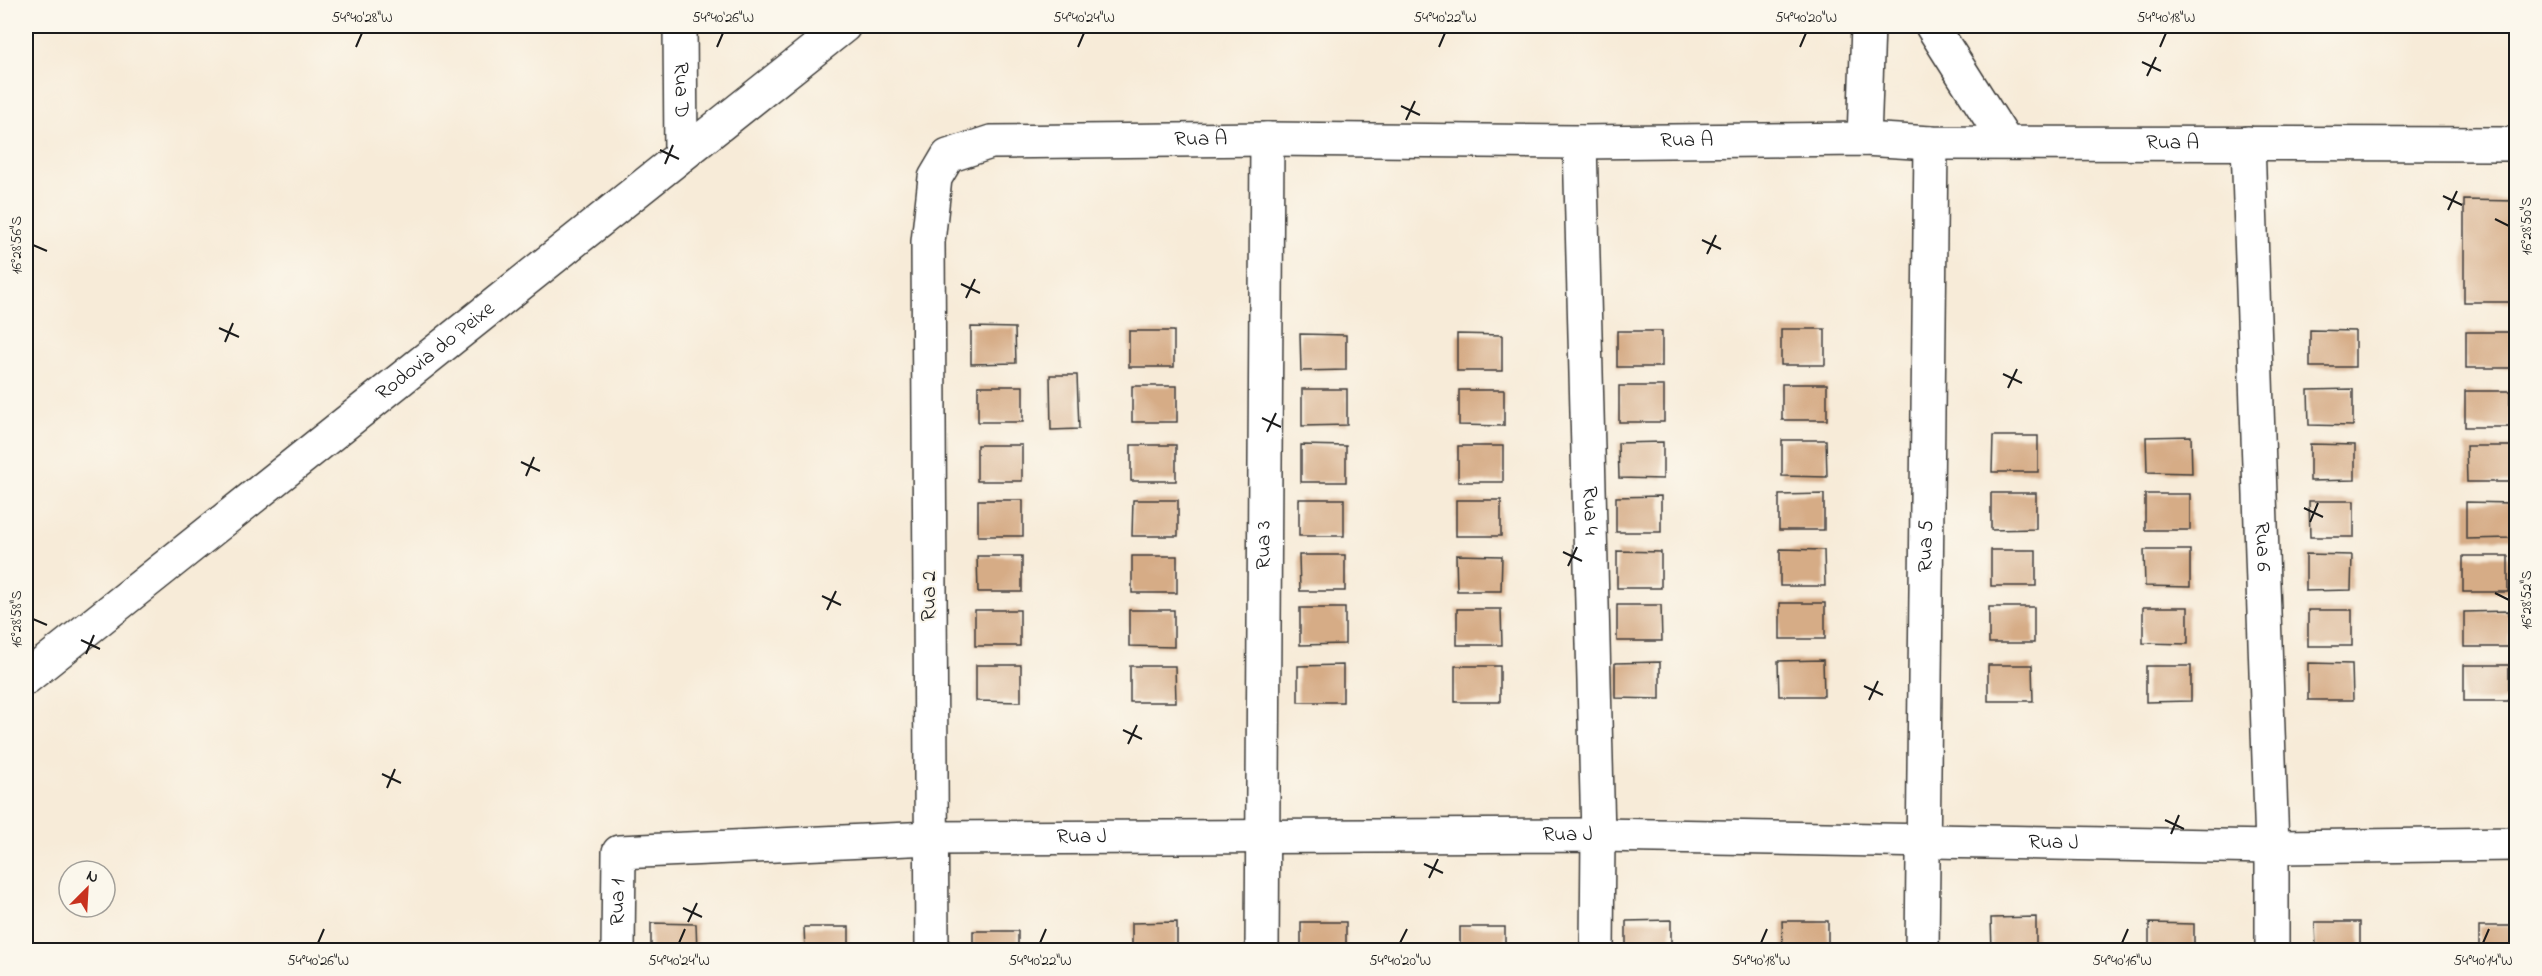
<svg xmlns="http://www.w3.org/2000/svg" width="2542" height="976" font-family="'Indie Flower',sans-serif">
<rect width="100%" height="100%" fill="#fbf7ec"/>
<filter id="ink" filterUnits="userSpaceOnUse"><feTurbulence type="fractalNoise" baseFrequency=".0167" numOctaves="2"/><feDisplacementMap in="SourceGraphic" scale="12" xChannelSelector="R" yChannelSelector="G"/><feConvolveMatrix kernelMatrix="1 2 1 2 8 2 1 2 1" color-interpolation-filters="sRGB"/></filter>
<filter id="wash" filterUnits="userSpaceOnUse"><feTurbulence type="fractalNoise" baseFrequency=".008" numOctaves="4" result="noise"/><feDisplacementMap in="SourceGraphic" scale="24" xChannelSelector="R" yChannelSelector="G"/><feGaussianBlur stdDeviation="1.35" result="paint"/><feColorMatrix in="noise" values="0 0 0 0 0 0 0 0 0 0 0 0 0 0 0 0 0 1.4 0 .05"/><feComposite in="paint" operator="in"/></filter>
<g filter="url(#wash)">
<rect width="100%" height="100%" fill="#f7ebd8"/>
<g id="blocks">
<g fill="#d6ac86">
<polygon points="2464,200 2516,201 2516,302 2464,302"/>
<polygon points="971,327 1015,328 1016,363 971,364"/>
<rect x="1781" y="329" width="44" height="36"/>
<polygon points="2310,330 2355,331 2355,367 2310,367"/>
<rect x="1129" y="331" width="45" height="36"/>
<rect x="1617" y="331" width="45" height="36"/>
<rect x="2466" y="332" width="45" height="36"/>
<polygon points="1300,334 1346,335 1346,370 1301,371"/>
<polygon points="1457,334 1502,335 1502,371 1457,371"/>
<polygon points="1050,375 1077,375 1079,429 1051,430"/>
<rect x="1782" y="384" width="45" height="36"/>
<rect x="978" y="386" width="45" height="36"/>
<rect x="1132" y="386" width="45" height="36"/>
<rect x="1619" y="386" width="45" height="36"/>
<polygon points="1302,389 1347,389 1347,425 1302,426"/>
<polygon points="2353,389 2353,426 2309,425 2308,390"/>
<polygon points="1459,390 1504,390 1504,426 1459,425"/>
<rect x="2465" y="391" width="45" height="36"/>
<polygon points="1993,436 2038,436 2038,472 1992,472"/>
<polygon points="2191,436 2192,473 2147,472 2146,437"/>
<polygon points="1782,440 1826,440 1827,477 1782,476"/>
<polygon points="1663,442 1663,479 1619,478 1618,443"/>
<polygon points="2310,444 2355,445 2355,480 2310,481"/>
<rect x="977" y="445" width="45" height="36"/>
<rect x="1131" y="445" width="45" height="36"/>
<polygon points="1301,445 1346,446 1346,482 1301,482"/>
<rect x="1458" y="446" width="45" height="36"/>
<polygon points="2466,446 2511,446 2511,482 2467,482"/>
<polygon points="1991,493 2036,493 2036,529 1991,530"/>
<polygon points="1824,494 1824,530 1779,530 1779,495"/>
<rect x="2145" y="494" width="45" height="36"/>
<polygon points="1661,496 1661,532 1616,532 1616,497"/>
<rect x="1299" y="499" width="45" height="37"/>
<rect x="978" y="500" width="45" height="36"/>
<polygon points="1133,500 1178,500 1178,536 1132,536"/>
<rect x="1456" y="500" width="45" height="36"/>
<polygon points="2309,501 2354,501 2354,537 2310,537"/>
<polygon points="2466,502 2511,503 2511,538 2466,539"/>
<polygon points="1780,549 1824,550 1825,586 1780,586"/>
<rect x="1991" y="550" width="45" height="36"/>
<polygon points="2144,550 2190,550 2190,587 2145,586"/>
<polygon points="1617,551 1661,552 1661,588 1617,588"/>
<polygon points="2306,554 2352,555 2351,590 2306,591"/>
<polygon points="1299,555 1345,555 1345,591 1300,591"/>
<polygon points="1456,555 1502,556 1501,591 1457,591"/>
<polygon points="977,556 1022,556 1022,592 978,592"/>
<rect x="1132" y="556" width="45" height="37"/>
<rect x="2463" y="556" width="45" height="36"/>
<rect x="1780" y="603" width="45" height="36"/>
<polygon points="1617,605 1661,605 1662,641 1617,641"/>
<rect x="1989" y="607" width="45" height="36"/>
<polygon points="2143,607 2188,607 2188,644 2143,643"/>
<polygon points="1300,608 1345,608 1345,644 1300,645"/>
<polygon points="1457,609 1501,609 1502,645 1457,645"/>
<rect x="975" y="610" width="45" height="36"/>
<polygon points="1129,610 1174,610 1174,647 1129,646"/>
<rect x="2308" y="610" width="44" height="36"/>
<polygon points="2509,611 2509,647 2464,647 2464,612"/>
<polygon points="1823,660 1824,696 1779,696 1778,661"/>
<polygon points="1660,662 1660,699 1615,698 1615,663"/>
<polygon points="2308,663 2352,664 2353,700 2308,700"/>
<polygon points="976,665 1021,665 1021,702 976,701"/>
<polygon points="1343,665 1343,702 1298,702 1298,666"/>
<polygon points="1988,665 2032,665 2033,701 1988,701"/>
<rect x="2464" y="665" width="45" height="36"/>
<polygon points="1130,666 1175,666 1176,702 1130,702"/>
<rect x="1455" y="666" width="45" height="36"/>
<polygon points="2146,666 2191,666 2191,701 2146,702"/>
<polygon points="2036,917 2036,950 1992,950 1991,918"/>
<polygon points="1671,920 1671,950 1626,950 1626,921"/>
<polygon points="1782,921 1828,921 1828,950 1783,950"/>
<polygon points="1177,922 1177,950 1132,950 1132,923"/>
<rect x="1301" y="922" width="45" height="28"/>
<polygon points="2315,922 2360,922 2360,950 2316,950"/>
<polygon points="651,923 696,924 697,950 651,950"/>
<polygon points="2149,923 2194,924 2194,950 2149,950"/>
<rect x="2479" y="926" width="37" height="24"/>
<polygon points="804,927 849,927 849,950 805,950"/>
<rect x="1460" y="927" width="45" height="23"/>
<rect x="973" y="931" width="45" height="19"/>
</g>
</g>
</g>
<g filter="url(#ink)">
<use href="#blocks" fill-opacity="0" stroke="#3d3b38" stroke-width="1.5"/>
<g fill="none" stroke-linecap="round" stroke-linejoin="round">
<defs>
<g id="minor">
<path id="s1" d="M680,26L681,155"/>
<polyline points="1932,26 2005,141"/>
<polyline points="1864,139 1868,26"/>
<path id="s2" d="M1580,142L1598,835L1597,950"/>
<path id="s3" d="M2248,143L2272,847V950"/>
<path id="s4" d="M26,678L844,26"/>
<path id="s5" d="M618,950L619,852L931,838L1598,835L2272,847L2516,844"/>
<path id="s6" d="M932,950L928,242L935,178L948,156L991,142L1267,139L1580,142L1864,139L1931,143L2516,144"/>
<path id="s7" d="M1262,950L1267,139"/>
<path id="s8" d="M1922,950L1931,143"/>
</g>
</defs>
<use href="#minor" stroke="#3d3b38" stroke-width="36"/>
<use href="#minor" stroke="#fff" stroke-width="33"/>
</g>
</g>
<path fill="none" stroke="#1c1c1c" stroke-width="2" d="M356,47L362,33M717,47L723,33M1078,47L1084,33M1439,47L1445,33M1800,47L1806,33M2160,47L2166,33M2142,62L2161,71M2147,76L2156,57M1401,106L1420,115M1406,120L1415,101M660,150L679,159M665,164L673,145M2443,196L2462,205M2448,210L2457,191M2495,219L2509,226M1702,240L1721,249M33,245L47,251M1707,254L1716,235M961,284L980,293M966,298L975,279M219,328L239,337M225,342L233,323M2003,374L2022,383M2008,388L2017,369M1262,418L1281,427M1267,432L1276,413M521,462L540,471M526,476L534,457M2304,508L2323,517M2310,522L2318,503M1563,552L1582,561M1568,566L1577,547M2495,593L2509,600M822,596L841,605M827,610L836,591M33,619L47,625M81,640L100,649M86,654L94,635M1864,686L1883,695M1869,700L1878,681M1123,730L1142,739M1128,744L1137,725M382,774L401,783M387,788L395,769M2165,820L2184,829M2171,834L2179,815M1424,864L1443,873M1429,878L1438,859M683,908L702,917M688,922L697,903M318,943L324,929M679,943L685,929M1040,943L1046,929M1400,943L1407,929M1761,943L1767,929M2122,943L2128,929M2483,943L2489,929"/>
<g text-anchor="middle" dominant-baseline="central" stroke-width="4.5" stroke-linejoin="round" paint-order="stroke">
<g font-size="21" fill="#1c1c1c" stroke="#fbf7ec">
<text stroke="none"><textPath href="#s1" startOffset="64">Rua D</textPath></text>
<text stroke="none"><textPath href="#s6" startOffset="1053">Rua A</textPath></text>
<text stroke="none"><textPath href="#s6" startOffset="1539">Rua A</textPath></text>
<text stroke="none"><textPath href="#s6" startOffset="2025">Rua A</textPath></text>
<text stroke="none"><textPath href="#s4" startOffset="524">Rodovia do Peixe</textPath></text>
<text stroke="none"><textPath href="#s2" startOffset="369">Rua 4</textPath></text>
<text stroke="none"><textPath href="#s7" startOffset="405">Rua 3</textPath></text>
<text stroke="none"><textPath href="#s8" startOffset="404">Rua 5</textPath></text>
<text stroke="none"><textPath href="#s3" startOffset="404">Rua 6</textPath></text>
<text transform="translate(930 596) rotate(-90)">Rua 2</text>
<text stroke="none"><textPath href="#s5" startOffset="1047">Rua J</textPath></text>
<text stroke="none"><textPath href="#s5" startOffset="561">Rua J</textPath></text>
<text stroke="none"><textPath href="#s5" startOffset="1533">Rua J</textPath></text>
<text stroke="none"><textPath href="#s5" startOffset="48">Rua 1</textPath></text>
</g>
</g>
<rect width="2542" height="976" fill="none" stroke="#fbf7ec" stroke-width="66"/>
<g transform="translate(87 889) rotate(24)"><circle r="28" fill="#fbf7ec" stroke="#a29f99" stroke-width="1.5"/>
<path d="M0-4.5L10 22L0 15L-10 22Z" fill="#c8321e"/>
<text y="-9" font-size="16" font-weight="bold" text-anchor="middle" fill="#1c1c1c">N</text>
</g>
<rect x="33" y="33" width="2476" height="910" fill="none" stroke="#1c1c1c" stroke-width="2"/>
<g font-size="15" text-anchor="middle" fill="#1c1c1c">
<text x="362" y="22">54°40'28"W</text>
<text x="723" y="22">54°40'26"W</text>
<text x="1084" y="22">54°40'24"W</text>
<text x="1445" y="22">54°40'22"W</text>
<text x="1806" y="22">54°40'20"W</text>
<text x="2166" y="22">54°40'18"W</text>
<text transform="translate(2526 226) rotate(-90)" y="5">16°28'50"S</text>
<text transform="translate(16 245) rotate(-90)" y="5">16°28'56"S</text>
<text transform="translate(2526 600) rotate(-90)" y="5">16°28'52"S</text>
<text transform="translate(16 619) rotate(-90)" y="5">16°28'58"S</text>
<text x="318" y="965">54°40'26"W</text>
<text x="679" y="965">54°40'24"W</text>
<text x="1040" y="965">54°40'22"W</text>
<text x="1400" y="965">54°40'20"W</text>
<text x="1761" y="965">54°40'18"W</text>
<text x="2122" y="965">54°40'16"W</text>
<text x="2483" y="965">54°40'14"W</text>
</g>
</svg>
